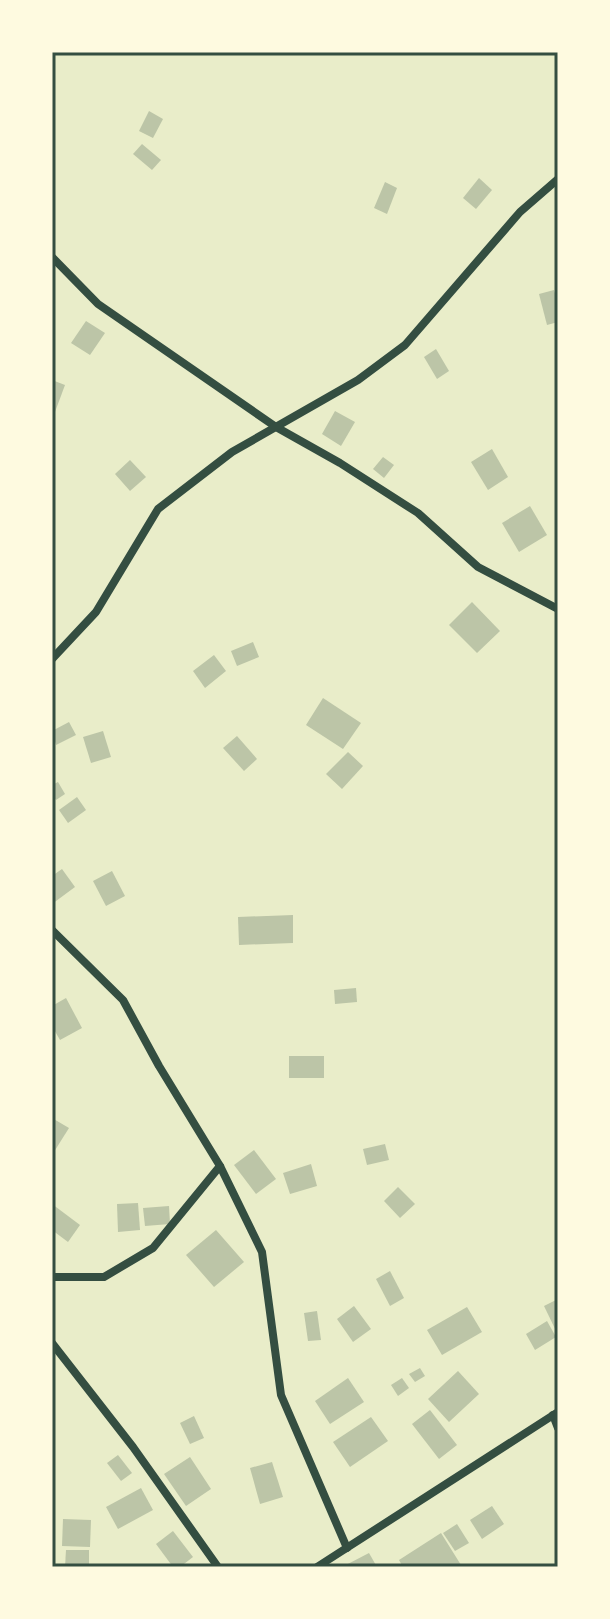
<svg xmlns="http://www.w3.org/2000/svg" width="610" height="1619" font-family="Karla,sans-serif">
<rect width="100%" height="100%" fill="#e9edc9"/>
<g fill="#bcc5a7">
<polygon points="149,111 163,119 153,138 139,131"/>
<polygon points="142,144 161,160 152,170 133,154"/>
<polygon points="479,178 492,190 476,209 463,198"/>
<polygon points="385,182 397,188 387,214 374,208"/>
<polygon points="554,290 558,303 558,322 547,325 539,294"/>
<polygon points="86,321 105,333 90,355 71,343"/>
<polygon points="436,349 449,371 437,379 424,357"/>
<polygon points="52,380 65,385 52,420"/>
<polygon points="335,411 355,422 341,446 322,434"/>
<polygon points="492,449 508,477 488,490 471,462"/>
<polygon points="383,457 394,465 384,478 373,469"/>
<polygon points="130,460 146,477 130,491 115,474"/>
<polygon points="530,506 547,535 519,552 502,523"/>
<polygon points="472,602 500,631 477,653 449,625"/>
<polygon points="253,642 259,657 237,666 231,651"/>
<polygon points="214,655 226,671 205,688 193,671"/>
<polygon points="323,698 361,723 343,749 306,725"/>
<polygon points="69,722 76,735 56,745 52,731"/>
<polygon points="103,731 111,757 91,763 83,737"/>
<polygon points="237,736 257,759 244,771 223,748"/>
<polygon points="348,752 363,766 342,789 326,774"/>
<polygon points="58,782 65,794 56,800 52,794 52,785"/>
<polygon points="77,797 86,810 68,823 59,810"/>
<polygon points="62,869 75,887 52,904 52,876"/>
<polygon points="112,871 125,896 106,906 93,881"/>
<polygon points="293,915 293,943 239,945 238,917"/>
<polygon points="356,988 357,1002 335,1004 334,990"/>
<polygon points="66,998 82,1028 60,1040 52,1026 52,1006"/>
<rect x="289" y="1056" width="35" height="22"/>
<polygon points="52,1118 69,1128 52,1155"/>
<polygon points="385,1144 389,1160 367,1165 363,1149"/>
<polygon points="254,1150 276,1179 256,1194 234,1165"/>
<polygon points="311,1164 317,1186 290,1194 283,1173"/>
<polygon points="398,1187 415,1204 400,1218 384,1201"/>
<polygon points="138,1203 140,1230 118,1232 117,1204"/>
<polygon points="52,1204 80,1225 68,1242 52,1230"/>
<polygon points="169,1206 170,1224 145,1226 143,1208"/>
<polygon points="216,1230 244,1262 214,1287 186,1255"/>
<polygon points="390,1271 404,1298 390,1306 376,1279"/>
<polygon points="558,1299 558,1335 544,1306"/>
<polygon points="354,1306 371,1329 353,1342 337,1319"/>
<polygon points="467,1307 482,1332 442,1355 427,1330"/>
<polygon points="317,1311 321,1340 308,1341 304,1313"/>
<polygon points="547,1321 556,1337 535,1350 526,1334"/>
<polygon points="420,1368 425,1376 415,1382 409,1374"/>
<polygon points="458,1371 479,1394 449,1422 428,1399"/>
<polygon points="348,1378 364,1402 330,1424 315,1401"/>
<polygon points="402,1378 409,1388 398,1396 391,1385"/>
<polygon points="430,1410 457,1445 439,1459 412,1424"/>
<polygon points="194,1416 204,1438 190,1444 180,1423"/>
<polygon points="371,1417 388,1441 350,1467 333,1442"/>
<polygon points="118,1455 132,1473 121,1481 107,1463"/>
<polygon points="190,1457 211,1489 186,1506 164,1474"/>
<polygon points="272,1462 283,1497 260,1504 250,1468"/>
<polygon points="141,1488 153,1510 118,1529 106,1507"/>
<polygon points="492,1506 504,1524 482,1539 470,1520"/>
<polygon points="63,1519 91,1520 90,1547 62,1546"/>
<polygon points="457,1524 469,1543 455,1551 443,1533"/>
<polygon points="173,1531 193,1557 180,1567 173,1567 156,1544"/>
<polygon points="441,1533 461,1565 403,1567 399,1560"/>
<polygon points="66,1550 89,1550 89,1567 65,1567"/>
<polygon points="369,1553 377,1567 342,1567"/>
</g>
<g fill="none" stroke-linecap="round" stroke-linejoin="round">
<g stroke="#344e41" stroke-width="8">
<polyline points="52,257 98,304 276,427 340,463 418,513 478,567 558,609"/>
<polyline points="52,659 96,612 158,509 232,452 358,380 405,345 520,212 558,179"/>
<polyline points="52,930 123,1000 159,1066 220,1166 262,1252 281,1395 347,1548"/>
<polyline points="52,1277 104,1277 153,1248 220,1166"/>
<polyline points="52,1343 133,1447 218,1567"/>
<polyline points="553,1415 558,1428"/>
<polyline points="317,1567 558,1412"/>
</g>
</g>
<rect width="610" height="1619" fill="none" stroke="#fefae0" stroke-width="108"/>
<rect x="54" y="54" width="502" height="1511" fill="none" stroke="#344e41" stroke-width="3"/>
</svg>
